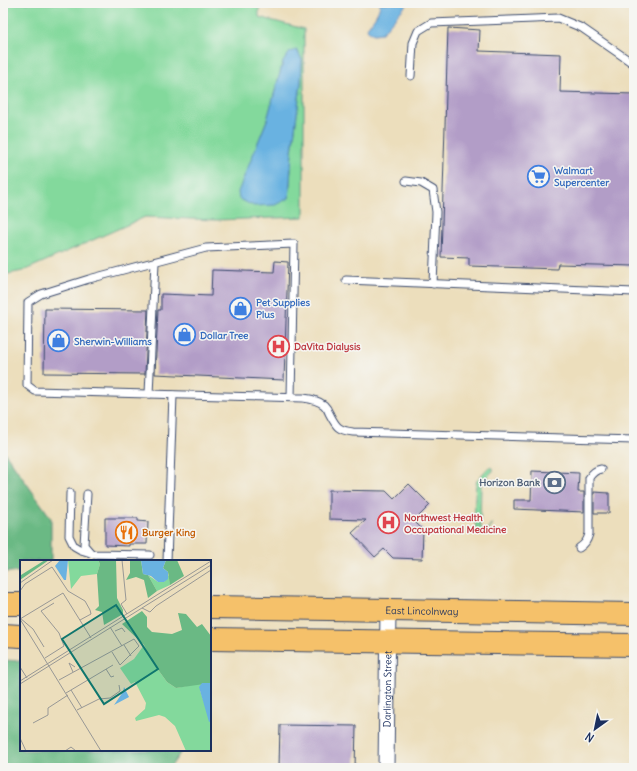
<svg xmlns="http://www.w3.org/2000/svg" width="637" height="771" font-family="Delius,sans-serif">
<rect width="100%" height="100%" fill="#f6f6f2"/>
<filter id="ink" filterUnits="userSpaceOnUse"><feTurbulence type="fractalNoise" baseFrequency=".025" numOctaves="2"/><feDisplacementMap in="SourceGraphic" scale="8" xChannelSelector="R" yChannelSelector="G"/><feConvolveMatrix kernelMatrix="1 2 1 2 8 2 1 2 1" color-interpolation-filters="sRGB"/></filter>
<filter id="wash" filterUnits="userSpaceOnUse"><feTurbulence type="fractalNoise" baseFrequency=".012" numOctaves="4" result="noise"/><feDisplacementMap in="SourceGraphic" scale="16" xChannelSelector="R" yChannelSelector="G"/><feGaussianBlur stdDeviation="0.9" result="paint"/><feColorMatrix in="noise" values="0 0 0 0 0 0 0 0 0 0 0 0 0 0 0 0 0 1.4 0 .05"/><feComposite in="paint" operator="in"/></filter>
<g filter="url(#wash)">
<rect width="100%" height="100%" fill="#ecdebc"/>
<g fill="#83d99c" stroke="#4f847d" fill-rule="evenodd">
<path d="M3,3H259V17L304,29V217L216,220L145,217L23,271L3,275V138L7,114L3,25ZM297,50L302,60L301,83L292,152L289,198L255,150L267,120L283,62Z"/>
<path d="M489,467H491L493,468V471L481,482L480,527L486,531L491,524H492V525L488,532C484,533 480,534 477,530C473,525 475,493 476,485L477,480Z"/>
</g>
<g fill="#6ab984" stroke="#427471">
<polygon points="3,25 7,114 3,138"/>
<polygon points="3,450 51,518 51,561 21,561 21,572 3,572"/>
<polygon points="3,660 21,661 21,750 182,750 170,768 3,768"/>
</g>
<g fill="#69b2e1" stroke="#4270a0">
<path d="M380,3H408L382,33L374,34L369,32L367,28C372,21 380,12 380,3Z"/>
<polygon points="297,50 302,60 301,83 292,152 289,198 275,205 254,206 239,199 238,192 267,120 283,62 290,52"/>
</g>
<g id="blocks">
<g fill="#b29dc7">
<polygon points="448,28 480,30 479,51 561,54 560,92 634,94 634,266 558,264 557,269 469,266 469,258 441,257"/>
<polygon points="275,261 288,262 284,380 155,374 158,310 161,310 161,294 211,296 212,270 274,272"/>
<polygon points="45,309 148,310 145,374 44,373"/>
<polygon points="532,471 579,473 578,492 584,492 584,512 514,509 514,500 531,500"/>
<polygon points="409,484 430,505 414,521 423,530 422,559 393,558 384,549 375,557 352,533 366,520 329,519 329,490 386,491 394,499"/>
<polygon points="594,492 609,493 609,513 594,513"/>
<polygon points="105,518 138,518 138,521 148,522 147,544 129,544 129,546 105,545"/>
<polygon points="280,725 356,726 355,768 279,768"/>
</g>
</g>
</g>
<g filter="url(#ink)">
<use href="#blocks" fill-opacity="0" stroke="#3a496c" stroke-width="1"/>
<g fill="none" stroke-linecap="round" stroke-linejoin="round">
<defs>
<g id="service">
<polyline points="411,76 413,43 418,31 431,23 558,18 582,28 634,64"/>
<polyline points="406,181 421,183 433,190 436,212 433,284"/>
<polyline points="346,280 634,292"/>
<polyline points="149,394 155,262"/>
<path d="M291,398L294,244L206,248L89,279L41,294L28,302L27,385L35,391L303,398C311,399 318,400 324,405C326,407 328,410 329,413C336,426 337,430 353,432L634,440"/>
<polyline points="70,493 69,536 74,546 81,550 94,554 150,555"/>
<polyline points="87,494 84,545 91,553"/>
<path d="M579,548C585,544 587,541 589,534V478C592,473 595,470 601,469"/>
<polyline points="167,561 173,395"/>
</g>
<g id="minor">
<path id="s1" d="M386,768L388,610"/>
</g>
<g id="primary">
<polyline points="3,604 21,604"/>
<path id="s2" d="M210,607L634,614"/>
<polyline points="3,635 21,636"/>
<polyline points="210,639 634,645"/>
</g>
</defs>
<use href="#service" stroke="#3a496c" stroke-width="9"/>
<use href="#minor" stroke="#3a496c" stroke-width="17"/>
<use href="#primary" stroke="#3a496c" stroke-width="24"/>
<use href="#service" stroke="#fff" stroke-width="7"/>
<use href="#minor" stroke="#fff" stroke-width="15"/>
<use href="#primary" stroke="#f5c16b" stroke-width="22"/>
</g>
</g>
<defs>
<symbol id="supermarket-ring" viewBox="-11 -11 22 22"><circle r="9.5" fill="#f6f6f2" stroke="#3f7fe0" stroke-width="1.5"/><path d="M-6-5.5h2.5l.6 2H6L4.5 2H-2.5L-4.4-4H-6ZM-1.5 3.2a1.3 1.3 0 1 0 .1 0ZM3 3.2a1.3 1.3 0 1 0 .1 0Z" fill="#3f7fe0"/></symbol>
<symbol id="shop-ring" viewBox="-11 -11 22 22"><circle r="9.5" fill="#f6f6f2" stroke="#3f7fe0" stroke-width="1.5"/><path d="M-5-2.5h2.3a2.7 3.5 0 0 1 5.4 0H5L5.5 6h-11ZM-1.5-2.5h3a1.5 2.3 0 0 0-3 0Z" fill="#3f7fe0"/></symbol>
<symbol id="hospital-ring" viewBox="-11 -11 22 22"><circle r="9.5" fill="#f6f6f2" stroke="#e0444e" stroke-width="1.5"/><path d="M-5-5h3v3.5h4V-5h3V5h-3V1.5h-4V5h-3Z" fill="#e0444e"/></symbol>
<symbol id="bank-ring" viewBox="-11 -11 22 22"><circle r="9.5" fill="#f6f6f2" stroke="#5c6f8a" stroke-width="1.5"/><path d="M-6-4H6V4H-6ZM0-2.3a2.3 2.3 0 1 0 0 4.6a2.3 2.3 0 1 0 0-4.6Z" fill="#5c6f8a"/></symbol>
<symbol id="restaurant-ring" viewBox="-11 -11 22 22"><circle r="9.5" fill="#f6f6f2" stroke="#e8710a" stroke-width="1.5"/><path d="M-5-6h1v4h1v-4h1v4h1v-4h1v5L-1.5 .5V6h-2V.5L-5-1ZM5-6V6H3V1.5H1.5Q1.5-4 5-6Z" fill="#e8710a"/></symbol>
</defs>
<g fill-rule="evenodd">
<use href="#supermarket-ring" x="526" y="164" width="25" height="25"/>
<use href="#shop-ring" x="228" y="296" width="25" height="25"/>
<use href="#shop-ring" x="172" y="322" width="25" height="25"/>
<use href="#shop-ring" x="46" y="328" width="25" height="25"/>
<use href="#hospital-ring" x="266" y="334" width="25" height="25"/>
<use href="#bank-ring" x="542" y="470" width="25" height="25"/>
<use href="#hospital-ring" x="376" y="510" width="25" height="25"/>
<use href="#restaurant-ring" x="114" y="520" width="25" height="25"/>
</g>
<g text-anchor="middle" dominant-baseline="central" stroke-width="3" stroke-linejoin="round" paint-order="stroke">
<g font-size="10" font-weight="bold" fill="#366cbe" stroke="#f6f6f2" text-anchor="start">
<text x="554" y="170">Walmart<tspan x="554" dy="12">Supercenter</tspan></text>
<text x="256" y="302">Pet Supplies<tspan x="256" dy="12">Plus</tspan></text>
<text x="200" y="335">Dollar Tree</text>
<text x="74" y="341">Sherwin-Williams</text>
</g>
<g font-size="10" font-weight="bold" fill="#be3a42" stroke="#f6f6f2" text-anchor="start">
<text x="294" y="346">DaVita Dialysis</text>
<text x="404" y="517">Northwest Health<tspan x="404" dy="12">Occupational Medicine</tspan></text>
</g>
<g font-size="10" font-weight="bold" fill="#4e5e75" stroke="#f6f6f2" text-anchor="end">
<text x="540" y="482">Horizon Bank</text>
</g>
<g font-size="10" font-weight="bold" fill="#c56008" stroke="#f6f6f2" text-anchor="start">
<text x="142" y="532">Burger King</text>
</g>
<g font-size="10" fill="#1b2f5e" stroke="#f6f6f2">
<text stroke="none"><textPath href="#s2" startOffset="212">East Lincolnway</textPath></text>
<text stroke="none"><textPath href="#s1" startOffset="79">Darlington Street</textPath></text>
</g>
</g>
<g transform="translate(20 560)">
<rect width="191" height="191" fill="#ecdebc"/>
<path d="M48,0H78L80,4L77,14L61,16L51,29ZM128,15L138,22H144L149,15L150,25L137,31ZM124,85L131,100L147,122L156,128L182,123L180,130L191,164V191H166L155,166L145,157L139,155L116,161L115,158L125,149L126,143L115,122L111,124L100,108L114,99Z" fill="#83d99c"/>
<path d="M25,0H29L0,20L1,15ZM78,0H96L97,38L103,50V54L84,65L82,52L75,50L79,46L77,14L80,4ZM110,0H121L123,14L128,15L137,31L128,38L124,20L116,17L106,20L110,13ZM146,0H157L164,16L150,25L148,12L143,8ZM122,51L127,57V67L132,72L152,74L162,70L158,53L166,54L177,67L182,64L191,76V123L156,128L147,122L131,100L124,85L102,64Z" fill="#6ab984"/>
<path d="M40,0H48L46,20H44L35,6ZM121,0H146L143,8L148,12V19L144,22H138L131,16L123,14ZM182,123H191V161L189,162L179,127ZM104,127L109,137L94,145L103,132Z" fill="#69b2e1"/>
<path fill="none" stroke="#989896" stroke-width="1" d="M102,0L106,40L101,44L107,54M0,23L33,0M0,31L5,24L32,7L48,31L65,41L70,50L71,54L60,60M122,48L130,52L136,46L191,10M21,51L39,73L44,86L25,98M21,51L34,43M0,58L13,69L24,87M0,59L81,191M0,59L43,33L71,78M90,67L102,86M95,71L102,68L105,72M104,85L111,96M0,107L7,118M86,109L91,117L94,116M53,112L49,103L55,107M39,120L114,79L119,86L100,105L92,92M0,121L191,1M0,124L191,5M51,130L62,148M46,133L93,105M57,150L79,139L90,138L100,131L99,125M13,163L28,155V148L48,135M0,178L6,191M45,191L51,187L56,191"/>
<path fill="#0f766e" fill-opacity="0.15" stroke="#0f766e" stroke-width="2" d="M96,45L138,109L84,144L42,79Z"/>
<rect width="191" height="191" fill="none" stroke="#1b2f5e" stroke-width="2"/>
</g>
<rect width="637" height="771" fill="none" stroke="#f6f6f2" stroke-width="16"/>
<g transform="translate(595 729) rotate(213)" stroke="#f6f6f2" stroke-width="3" paint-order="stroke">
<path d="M0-3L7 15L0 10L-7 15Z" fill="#1b2f5e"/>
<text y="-6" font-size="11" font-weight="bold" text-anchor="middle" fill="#1b2f5e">N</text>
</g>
</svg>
